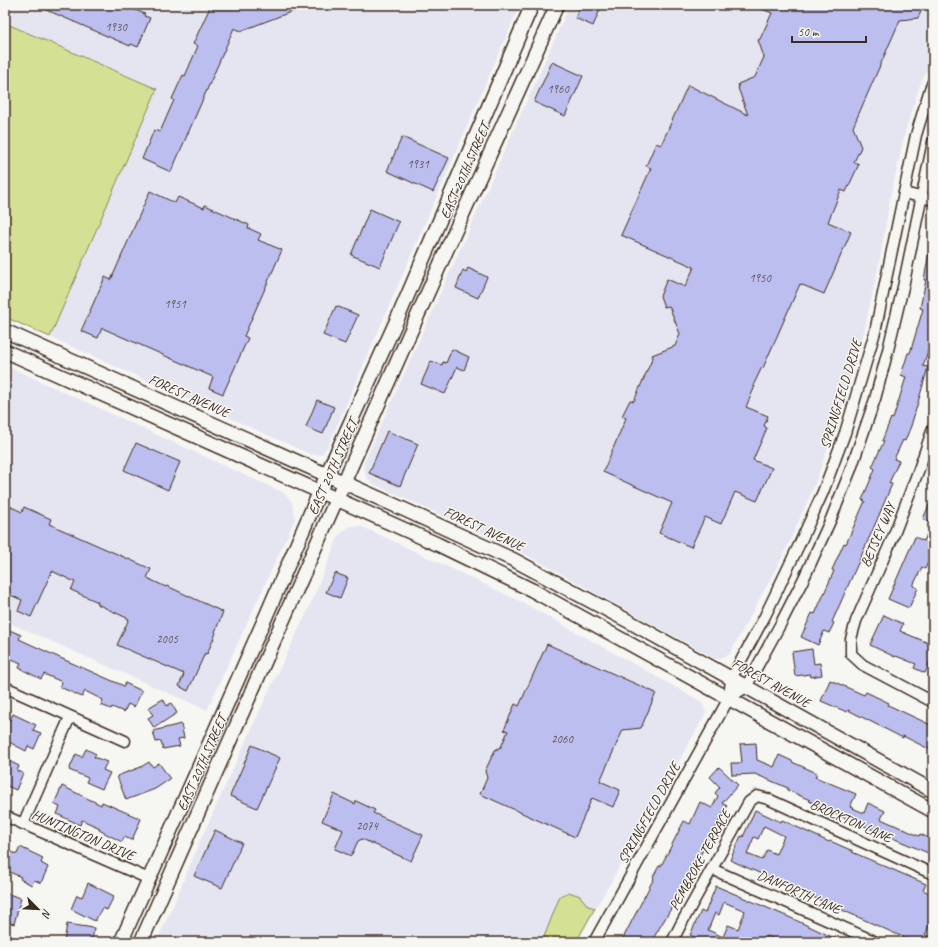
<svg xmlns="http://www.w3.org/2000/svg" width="938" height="947" font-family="Caveat,sans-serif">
<rect width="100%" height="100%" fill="#f6f6f2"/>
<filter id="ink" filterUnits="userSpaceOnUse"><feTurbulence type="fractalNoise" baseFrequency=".025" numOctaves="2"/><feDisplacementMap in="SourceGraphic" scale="8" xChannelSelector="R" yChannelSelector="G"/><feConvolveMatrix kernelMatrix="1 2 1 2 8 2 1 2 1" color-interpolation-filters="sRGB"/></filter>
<g filter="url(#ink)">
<g fill="#e5e5f1">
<polygon points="5,5 520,5 328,446 322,454 312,455 50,337 157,89 5,23"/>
<polygon points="570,5 933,5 933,59 921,82 906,128 890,199 880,259 862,340 840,413 815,484 785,552 729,655 716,659 523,553 372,483 366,477 363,465"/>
<polygon points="5,365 284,493 292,502 295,519 207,710 5,621"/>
<polygon points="350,526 361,526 520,601 702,702 706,713 577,942 156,942 172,908 201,839 267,695 309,608 339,535"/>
</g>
<g fill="#d4e093" stroke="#888558">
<polygon points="5,23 157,89 50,337 5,317"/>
<polygon points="569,892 580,896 588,906 595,908 576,942 542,942 560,896"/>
</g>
<g fill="#bdbef0" stroke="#3b2a1e" fill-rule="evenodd">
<polygon points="35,5 123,5 145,14 144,16 150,18 138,47 131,44 130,46"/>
<polygon points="211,5 306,6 241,31 234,28 171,172 142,159 154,130 160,132 174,100 172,99 183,75 185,76 198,46 193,44"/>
<polygon points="581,5 602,5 593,26 575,18"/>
<polygon points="752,5 924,5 918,18 900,20 853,127 861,147 854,162 859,164 846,192 841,190 828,222 851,232 824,294 800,284 763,368 762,367 753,386 755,386 746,407 768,416 764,426 767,428 753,460 772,468 757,501 735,492 721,524 705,517 691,547 659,533 672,503 603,472 626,418 622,416 630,400 634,401 653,357 652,355 675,346 680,334 669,306 664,307 660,296 667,279 685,287 694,267 621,235 651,168 646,166 656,143 661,145 688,85 748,115 738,88 739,88 738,84 755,77 764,57 758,40 760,39 772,13"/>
<polygon points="552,62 583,76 565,116 534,102"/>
<polygon points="402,137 449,158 433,192 387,171"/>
<polygon points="150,191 175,203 178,197 204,208 205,205 249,225 248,228 261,234 258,240 282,250 244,336 248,338 223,394 209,388 213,377 102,328 98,338 81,331 105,277 111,280"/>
<polygon points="370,209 399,222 380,267 351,255"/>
<polygon points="929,252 933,252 933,345 931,352 928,351 923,366 928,367 921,392 911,426 905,441 903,440 894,459 899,461 889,483 892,484 877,520 832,622 834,623 829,633 824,631 818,645 801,637 812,613 815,614 834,571 832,570 844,543 846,544 865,501 862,500 875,469 872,467 884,441 882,441 891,418 893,419 906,377 901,375 908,353 910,353 923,309 920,308 926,280 924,280"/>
<polygon points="468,268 487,277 478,298 456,288 463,270 466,272"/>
<polygon points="336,306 358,315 345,344 323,335"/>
<polygon points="452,349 469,357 464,370 457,367 445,394 421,384 431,361 442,365 443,362 446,363"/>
<polygon points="317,400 334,407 323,434 306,427"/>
<polygon points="387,431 418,444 400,486 369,473"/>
<polygon points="136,443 180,462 168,490 124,470"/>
<polygon points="933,496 933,552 925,569 922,567 913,586 918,588 909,608 888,599 915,537 924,541 932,523 923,519"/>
<polygon points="5,504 22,512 24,507 51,519 49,524 151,569 147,578 166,587 167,586 223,612 215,632 216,633 207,654 205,653 188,691 179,686 184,674 117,645 129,619 97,604 98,602 71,590 75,582 52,571 31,617 18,611 22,600 5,593"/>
<polygon points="335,573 348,578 340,598 326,592"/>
<polygon points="884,615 903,624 900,631 933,645 933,655 925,673 914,668 916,664 896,656 895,657 870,645"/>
<polygon points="5,628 21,635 19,639 58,657 124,686 125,683 142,691 134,707 128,704 124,712 112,707 111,709 101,705 103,700 85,691 82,697 60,687 62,682 44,674 41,679 19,668 21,663 5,656"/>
<polygon points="547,644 656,693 641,728 623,730 600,781 620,790 613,807 592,798 575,837 480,794 487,778 485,771 495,750 501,747 508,731 504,730 515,704 519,706"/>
<polygon points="812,649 814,664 820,663 822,675 811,677 810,674 795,676 792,652"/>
<polygon points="830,680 864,695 866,692 889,703 888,705 933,726 933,751 903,736 903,738 848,710 847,712 821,701"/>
<polygon points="163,699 167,706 171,703 177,713 154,728 148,718 153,715 148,708"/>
<polygon points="13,714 36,725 33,730 41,733 34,749 28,746 26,751 5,740 5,718 10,720"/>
<polygon points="181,724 184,738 178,739 180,746 163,749 161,741 156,742 153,731"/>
<polygon points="756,743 757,760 774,767 779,755 792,761 792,762 817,773 815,777 856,794 850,807 864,813 868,803 885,811 881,819 919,836 920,834 933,840 933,855 833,813 833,812 809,801 810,800 787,790 788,788 755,774 732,775 731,763 742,763 740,744"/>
<polygon points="252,745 280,758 257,808 230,796"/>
<polygon points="86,749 96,754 94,757 107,762 103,770 110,773 102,789 86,782 88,778 69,770 76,754 82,757"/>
<polygon points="7,760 19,766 17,771 23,773 16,790 5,785 5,766"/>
<polygon points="149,762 153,767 159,763 170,779 155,789 126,800 117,776 141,767"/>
<polygon points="719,767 738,785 722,803 727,806 706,847 705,846 681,892 651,942 621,942 654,878 653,877 659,866 661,866 684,821 690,824 700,802 712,808 718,796 715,793 720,787 710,777"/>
<polygon points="62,786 101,805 102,802 141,819 132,840 124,837 122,842 99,830 100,828 82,820 80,825 57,814 60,807 54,804"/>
<polygon points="334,794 355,804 356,801 375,810 373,813 423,835 411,861 362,839 358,841 351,856 335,849 343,830 322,821"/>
<path d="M755,810L781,822L782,820L829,842L830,841L853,851L852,852L926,884L923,890L933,895V917L925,935L933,938V942H914L730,860L741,836L743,837ZM764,826L784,836L776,854L767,850L762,860L747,854L754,837L758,839Z"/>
<polygon points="215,830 242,843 222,888 194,876"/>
<polygon points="20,847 43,858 41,863 48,867 41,883 34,880 32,885 20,879 21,877 5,870 5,850 17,854"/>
<polygon points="88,883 114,896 107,910 102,908 95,921 71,909 77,895 82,897"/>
<path d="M716,886L791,918L843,942H817L808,938L806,942H781L767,936L764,942H705L690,935L701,911L705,913ZM724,902L745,911L738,929L728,925L723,937L708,930L715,913L719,915Z"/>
<polygon points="5,893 21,898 14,924 5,921"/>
<polygon points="67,924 94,928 92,942 64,942"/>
</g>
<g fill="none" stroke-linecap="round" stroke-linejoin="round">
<defs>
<g id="minor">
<polyline points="904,193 933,200"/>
<polyline points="933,428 919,469 893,537 856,621 851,639 851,654 863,665 933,702"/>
<polyline points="5,687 125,741"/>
<polyline points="729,698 746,687 781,623 804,578 831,519 851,469 875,399 888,350 903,287 933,142"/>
<polyline points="5,816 149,879"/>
<polyline points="23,824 70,717"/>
<polyline points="712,869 876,942"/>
<polyline points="594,942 729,698 731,679 765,616 799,545 823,492 845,433 875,332 916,135 930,89 933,82"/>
<polyline points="672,942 681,924 749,802 757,796 768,799 933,874"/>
</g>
<g id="tertiary">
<polyline points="5,331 403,509 514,560 630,622 933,791"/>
<polyline points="5,351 437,544 532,590 933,811"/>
<polyline points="121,942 266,616 332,463 400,313 532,5"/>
<polyline points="141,942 447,249 557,5"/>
</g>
</defs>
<use href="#minor" stroke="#3b2a1e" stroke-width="13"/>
<use href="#tertiary" stroke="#3b2a1e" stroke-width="16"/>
<use href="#minor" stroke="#f6f6f2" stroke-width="10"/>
<use href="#tertiary" stroke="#f6f6f2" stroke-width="13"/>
</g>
</g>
<g text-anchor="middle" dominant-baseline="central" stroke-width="3" stroke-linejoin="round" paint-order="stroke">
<g font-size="12" fill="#5c4f52">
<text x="116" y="27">1930</text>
<text x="558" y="89">1960</text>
<text x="418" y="164">1931</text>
<text x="760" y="278">1950</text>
<text x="175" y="304">1951</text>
<text x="167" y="639">2005</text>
<text x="562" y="739">2060</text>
<text x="367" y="826">2074</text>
</g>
<g font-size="14" fill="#3b2a1e" stroke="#f6f6f2">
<text transform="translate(465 171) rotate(-66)">EAST 20TH STREET</text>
<text transform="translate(841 394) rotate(-73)">SPRINGFIELD DRIVE</text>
<text transform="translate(189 396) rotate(24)">FOREST AVENUE</text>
<text transform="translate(333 467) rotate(-66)">EAST 20TH STREET</text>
<text transform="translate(484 529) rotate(25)">FOREST AVENUE</text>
<text transform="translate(878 535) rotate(-67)">BETSEY WAY</text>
<text transform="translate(771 683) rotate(29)">FOREST AVENUE</text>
<text transform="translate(202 763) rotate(-66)">EAST 20TH STREET</text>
<text transform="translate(649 813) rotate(-61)">SPRINGFIELD DRIVE</text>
<text transform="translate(851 821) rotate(24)">BROCKTON LANE</text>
<text transform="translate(83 835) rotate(23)">HUNTINGTON DRIVE</text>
<text transform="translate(700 860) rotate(-61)">PEMBROKE TERRACE</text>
<text transform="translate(799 892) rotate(24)">DANFORTH LANE</text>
</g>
</g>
<rect width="938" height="947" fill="none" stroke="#f6f6f2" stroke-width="20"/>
<rect x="10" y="10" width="918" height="927" fill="none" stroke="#3b2a1e" stroke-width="1.5" filter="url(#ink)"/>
<g transform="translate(38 909) rotate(114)" stroke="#f6f6f2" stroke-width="3" paint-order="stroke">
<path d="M0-3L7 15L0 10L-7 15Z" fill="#3b2a1e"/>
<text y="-6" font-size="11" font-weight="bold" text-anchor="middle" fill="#3b2a1e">N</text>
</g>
<path d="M792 36v6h74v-6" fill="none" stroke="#3b2a1e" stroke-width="2"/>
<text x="798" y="36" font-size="12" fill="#3b2a1e" stroke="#f6f6f2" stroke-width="3" paint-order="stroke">50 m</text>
</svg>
